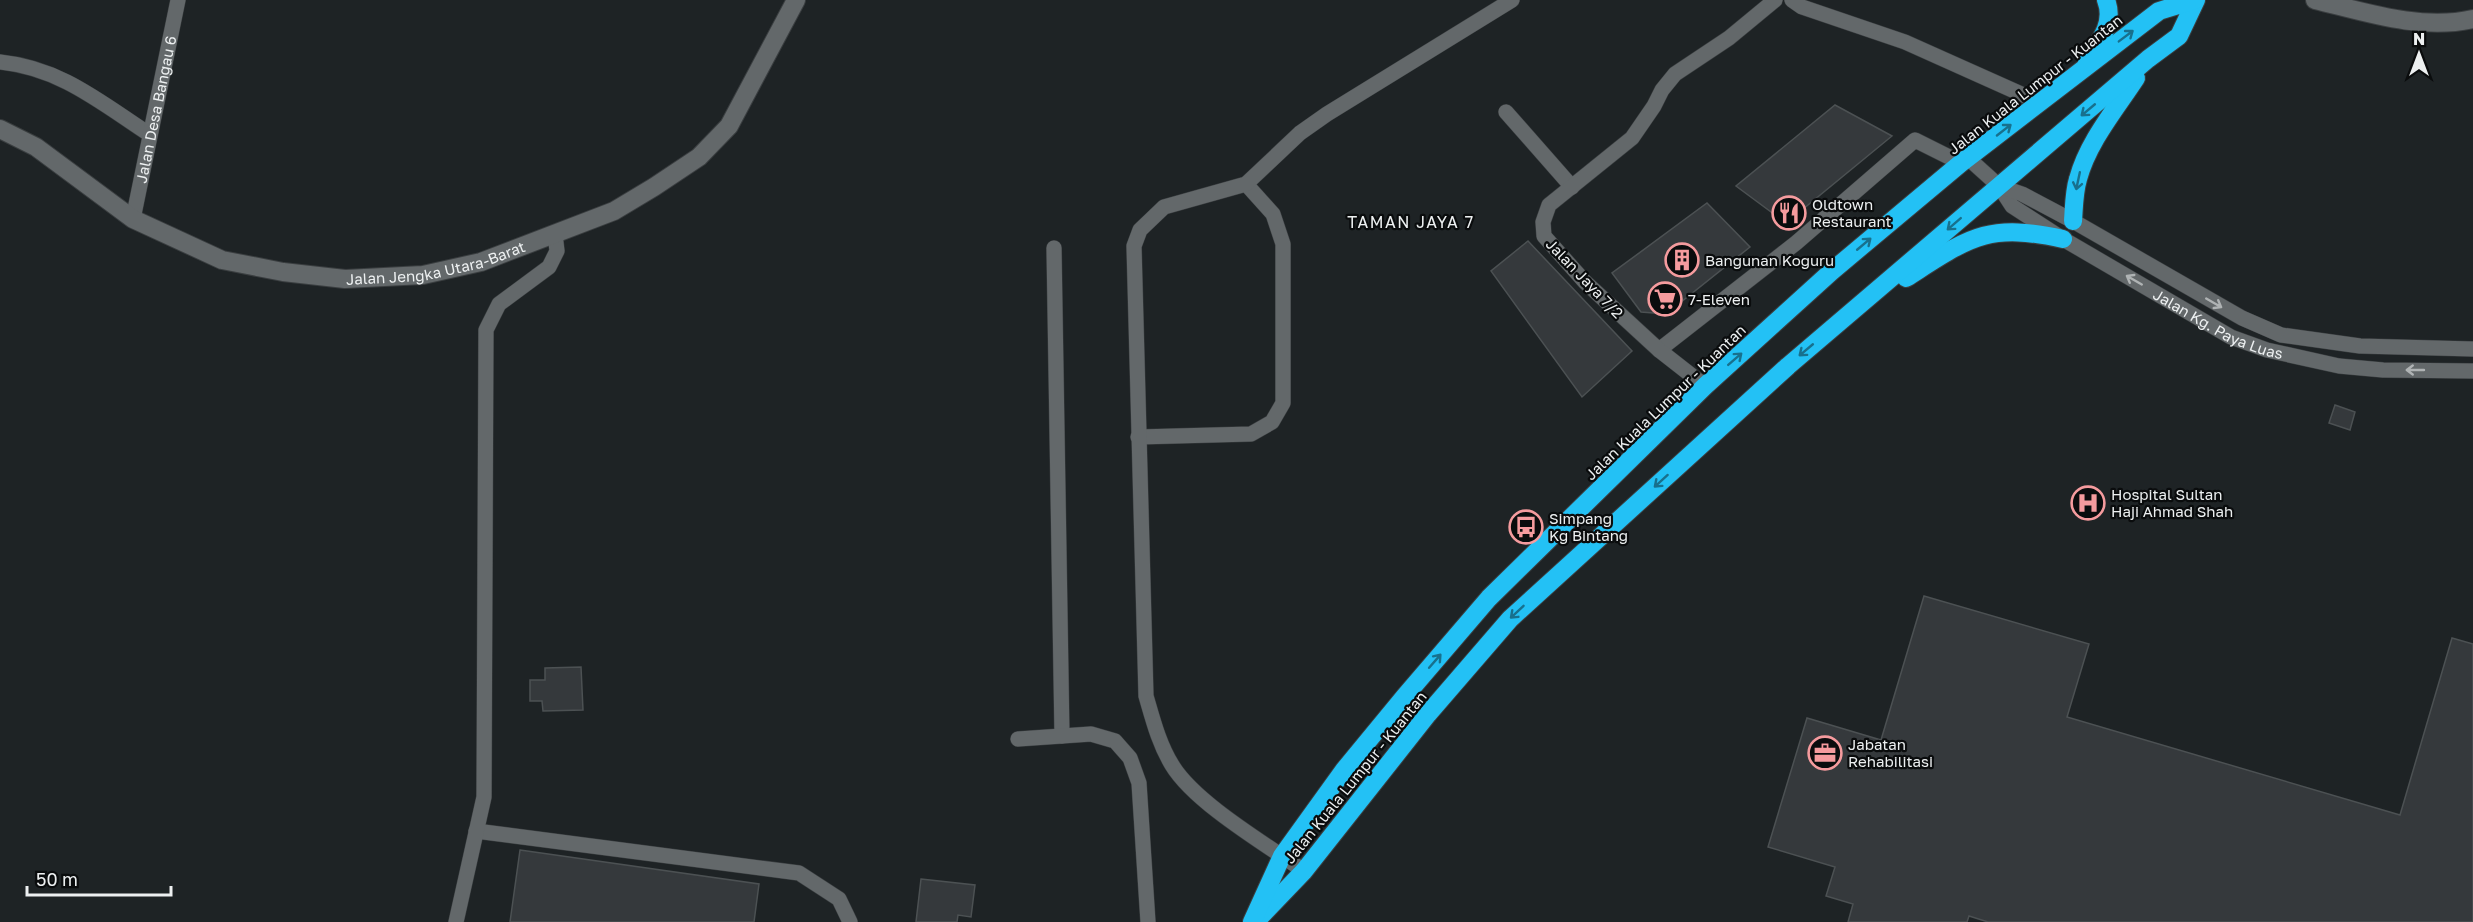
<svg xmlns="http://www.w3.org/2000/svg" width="2473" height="922" font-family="'Golos Text',sans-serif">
<rect width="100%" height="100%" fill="#1e2325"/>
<g fill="#35393c" stroke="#4c5153" stroke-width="1.5">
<polygon points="1835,105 1892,136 1786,223 1736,186"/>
<polygon points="1707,203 1750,247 1666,314 1641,312 1612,273"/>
<polygon points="1528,241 1632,351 1582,397 1491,271"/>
<polygon points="2335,405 2355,412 2350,430 2329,423"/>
<polygon points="1924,596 2089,644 2067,717 2400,815 2452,638 2473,644 2473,922 1988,922 1969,916 1967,922 1848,922 1853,904 1826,896 1835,867 1768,847 1807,718 1881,740"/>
<polygon points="581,667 583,710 543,711 542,701 530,701 530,680 545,680 545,668"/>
<polygon points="520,850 759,884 754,922 510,922"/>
<polygon points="921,879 975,885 971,917 958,915 957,922 916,922"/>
</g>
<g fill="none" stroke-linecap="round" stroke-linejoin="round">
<defs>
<g id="street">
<polyline points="1792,0 1802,7 1905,42 2039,102"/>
<path d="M0,62C60,68 100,102 149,134"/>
<polyline points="1506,112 1572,187"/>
<path id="s1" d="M1968,158L1999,186L2012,206L2063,239L2231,337L2267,350L2339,366L2383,370L2473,371"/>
<polyline points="1999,186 2022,194 2073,221 2242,318 2281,335 2360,346 2473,349"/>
<path id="s2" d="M133,219L178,0"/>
<polyline points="1054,248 1062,736"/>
<polyline points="1659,350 1796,243 1915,140 1961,163"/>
<polyline points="1705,386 1659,350 1585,282 1544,236 1543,222 1549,205 1632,138 1654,106 1662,90 1675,74 1729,38 1775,0"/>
<polyline points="1138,437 1251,434 1272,422 1283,403 1283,244 1273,214 1246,184"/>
<polyline points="1018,739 1091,734 1115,741 1130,758 1139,783 1148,922"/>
<polyline points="476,831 799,873 839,899 850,922"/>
<path d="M1304,871C1267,845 1195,803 1172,765C1159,744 1153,720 1146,696L1134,246L1140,230L1164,207L1246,184L1300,133L1327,114L1512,0"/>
<polyline points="456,922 484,797 486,330 499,304 549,267 557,251 555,234"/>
</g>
<g id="secondary">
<path d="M2315,0C2365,12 2421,31 2473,19"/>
<path id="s3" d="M0,129L36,147L133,219L222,260L283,272L345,279L423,275L481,262L614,211L654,187L699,157L729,126L796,0"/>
</g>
<g id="highway">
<path d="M2087,60C2100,41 2115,23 2106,0"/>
<path d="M2073,221C2074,207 2074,192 2078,179C2088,142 2115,110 2136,78"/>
<path d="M1906,278C1969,238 1986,222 2063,239"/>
<polyline points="1259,918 1304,871 1428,714 1510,619 1788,366 2148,59 2179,36 2196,0"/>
<polyline points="1252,922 1282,856 1344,770 1405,696 1489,598 1705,386 1832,271 1961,163 2159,11 2195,0"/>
</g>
</defs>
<use href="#street" stroke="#3a3e40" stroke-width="16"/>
<use href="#secondary" stroke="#3a3e40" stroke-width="20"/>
<use href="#highway" stroke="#3a3e40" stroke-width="20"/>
<use href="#street" stroke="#63686a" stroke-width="15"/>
<use href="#secondary" stroke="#63686a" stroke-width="18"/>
<use href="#highway" stroke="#23c1f5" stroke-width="18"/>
</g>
<defs><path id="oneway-shaft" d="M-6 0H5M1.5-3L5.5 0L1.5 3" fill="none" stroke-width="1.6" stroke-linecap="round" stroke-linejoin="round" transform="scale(1.5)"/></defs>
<g stroke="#18708d">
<use href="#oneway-shaft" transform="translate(2126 36) rotate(-37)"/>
<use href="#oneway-shaft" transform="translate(2088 110) rotate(140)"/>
<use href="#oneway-shaft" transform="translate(2004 130) rotate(-38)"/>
<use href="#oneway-shaft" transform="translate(2078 181) rotate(102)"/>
<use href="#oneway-shaft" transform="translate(1954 224) rotate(139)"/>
<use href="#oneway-shaft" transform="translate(1864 244) rotate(-40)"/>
<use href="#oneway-shaft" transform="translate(1806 350) rotate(140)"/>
<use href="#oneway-shaft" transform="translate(1735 359) rotate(-41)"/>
<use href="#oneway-shaft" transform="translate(1661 481) rotate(138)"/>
<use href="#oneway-shaft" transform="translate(1517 612) rotate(137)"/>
<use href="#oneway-shaft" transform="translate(1435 661) rotate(-49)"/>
</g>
<g stroke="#afb3b4">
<use href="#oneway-shaft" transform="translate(2134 280) rotate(-150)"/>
<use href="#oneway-shaft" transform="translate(2214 303) rotate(30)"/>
<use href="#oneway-shaft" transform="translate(2415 370) rotate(-180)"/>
</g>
<defs>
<symbol id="restaurant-ring" viewBox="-11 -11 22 22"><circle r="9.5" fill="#0a0c0d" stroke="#f59b9e" stroke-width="1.5"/><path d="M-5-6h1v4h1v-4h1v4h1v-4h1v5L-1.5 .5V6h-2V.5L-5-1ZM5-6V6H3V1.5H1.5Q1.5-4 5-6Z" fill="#f59b9e"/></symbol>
<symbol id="building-ring" viewBox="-11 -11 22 22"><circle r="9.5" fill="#0a0c0d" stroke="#f59b9e" stroke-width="1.5"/><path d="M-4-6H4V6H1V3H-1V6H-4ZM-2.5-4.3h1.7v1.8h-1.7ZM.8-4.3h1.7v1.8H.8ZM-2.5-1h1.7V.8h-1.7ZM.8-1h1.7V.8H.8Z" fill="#f59b9e"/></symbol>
<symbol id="supermarket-ring" viewBox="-11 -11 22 22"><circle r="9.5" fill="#0a0c0d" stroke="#f59b9e" stroke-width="1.5"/><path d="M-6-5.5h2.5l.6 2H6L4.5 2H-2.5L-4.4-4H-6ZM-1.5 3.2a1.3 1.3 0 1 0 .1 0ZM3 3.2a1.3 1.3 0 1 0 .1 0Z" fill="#f59b9e"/></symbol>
<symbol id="hospital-ring" viewBox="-11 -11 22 22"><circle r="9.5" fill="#0a0c0d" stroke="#f59b9e" stroke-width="1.5"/><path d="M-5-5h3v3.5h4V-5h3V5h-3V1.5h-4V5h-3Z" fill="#f59b9e"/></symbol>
<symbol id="bus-ring" viewBox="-11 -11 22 22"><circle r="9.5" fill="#0a0c0d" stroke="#f59b9e" stroke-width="1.5"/><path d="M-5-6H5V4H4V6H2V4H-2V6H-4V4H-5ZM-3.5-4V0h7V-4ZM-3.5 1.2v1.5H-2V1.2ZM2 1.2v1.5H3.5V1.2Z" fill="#f59b9e"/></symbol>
<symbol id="office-ring" viewBox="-11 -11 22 22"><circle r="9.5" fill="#0a0c0d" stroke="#f59b9e" stroke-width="1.5"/><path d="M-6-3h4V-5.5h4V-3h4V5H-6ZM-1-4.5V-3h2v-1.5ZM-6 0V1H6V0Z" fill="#f59b9e"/></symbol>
</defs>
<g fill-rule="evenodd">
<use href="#restaurant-ring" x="1770" y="194" width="38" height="38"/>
<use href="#building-ring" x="1663" y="241" width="38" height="38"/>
<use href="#supermarket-ring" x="1646" y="280" width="38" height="38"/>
<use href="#hospital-ring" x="2069" y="484" width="38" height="38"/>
<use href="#bus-ring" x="1507" y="508" width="38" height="38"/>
<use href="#office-ring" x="1806" y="734" width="38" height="38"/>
</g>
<g text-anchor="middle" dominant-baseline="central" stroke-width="4.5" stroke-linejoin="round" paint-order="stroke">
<g font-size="15" fill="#edf0f1" stroke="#0a0c0d">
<text transform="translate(2035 84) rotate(-38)">Jalan Kuala Lumpur - Kuantan</text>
<text stroke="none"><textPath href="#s2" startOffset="112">Jalan Desa Bangau 6</textPath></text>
<text stroke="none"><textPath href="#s3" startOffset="476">Jalan Jengka Utara-Barat</textPath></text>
<text transform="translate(1585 278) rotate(46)">Jalan Jaya 7/2</text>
<text stroke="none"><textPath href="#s1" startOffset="304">Jalan Kg. Paya Luas</textPath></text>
<text transform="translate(1665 402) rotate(-44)">Jalan Kuala Lumpur - Kuantan</text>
<text transform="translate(1355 777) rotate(-51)">Jalan Kuala Lumpur - Kuantan</text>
</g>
<g font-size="15" fill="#edf0f1" stroke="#0a0c0d" text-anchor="start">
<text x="1812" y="204">Oldtown<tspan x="1812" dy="17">Restaurant</tspan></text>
<text x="1705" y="260">Bangunan Koguru</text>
<text x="1688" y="299">7-Eleven</text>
<text x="2111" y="494">Hospital Sultan<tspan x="2111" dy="17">Haji Ahmad Shah</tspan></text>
<text x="1549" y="518">Simpang<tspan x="1549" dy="17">Kg Bintang</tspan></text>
<text x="1848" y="744">Jabatan<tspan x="1848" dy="17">Rehabilitasi</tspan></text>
</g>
<g font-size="16" letter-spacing="1.5" fill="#edf0f1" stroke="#0a0c0d">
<text x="1411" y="222">TAMAN JAYA 7</text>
</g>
</g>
<g transform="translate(2419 54)" stroke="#0a0c0d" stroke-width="4.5" paint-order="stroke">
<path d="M0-4.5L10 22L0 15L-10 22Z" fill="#edf0f1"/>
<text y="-9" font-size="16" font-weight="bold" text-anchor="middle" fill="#edf0f1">N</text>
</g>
<path d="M27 886v9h144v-9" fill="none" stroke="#edf0f1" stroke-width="3"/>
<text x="36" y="886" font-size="18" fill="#edf0f1" stroke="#0a0c0d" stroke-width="4.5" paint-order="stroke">50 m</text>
</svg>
